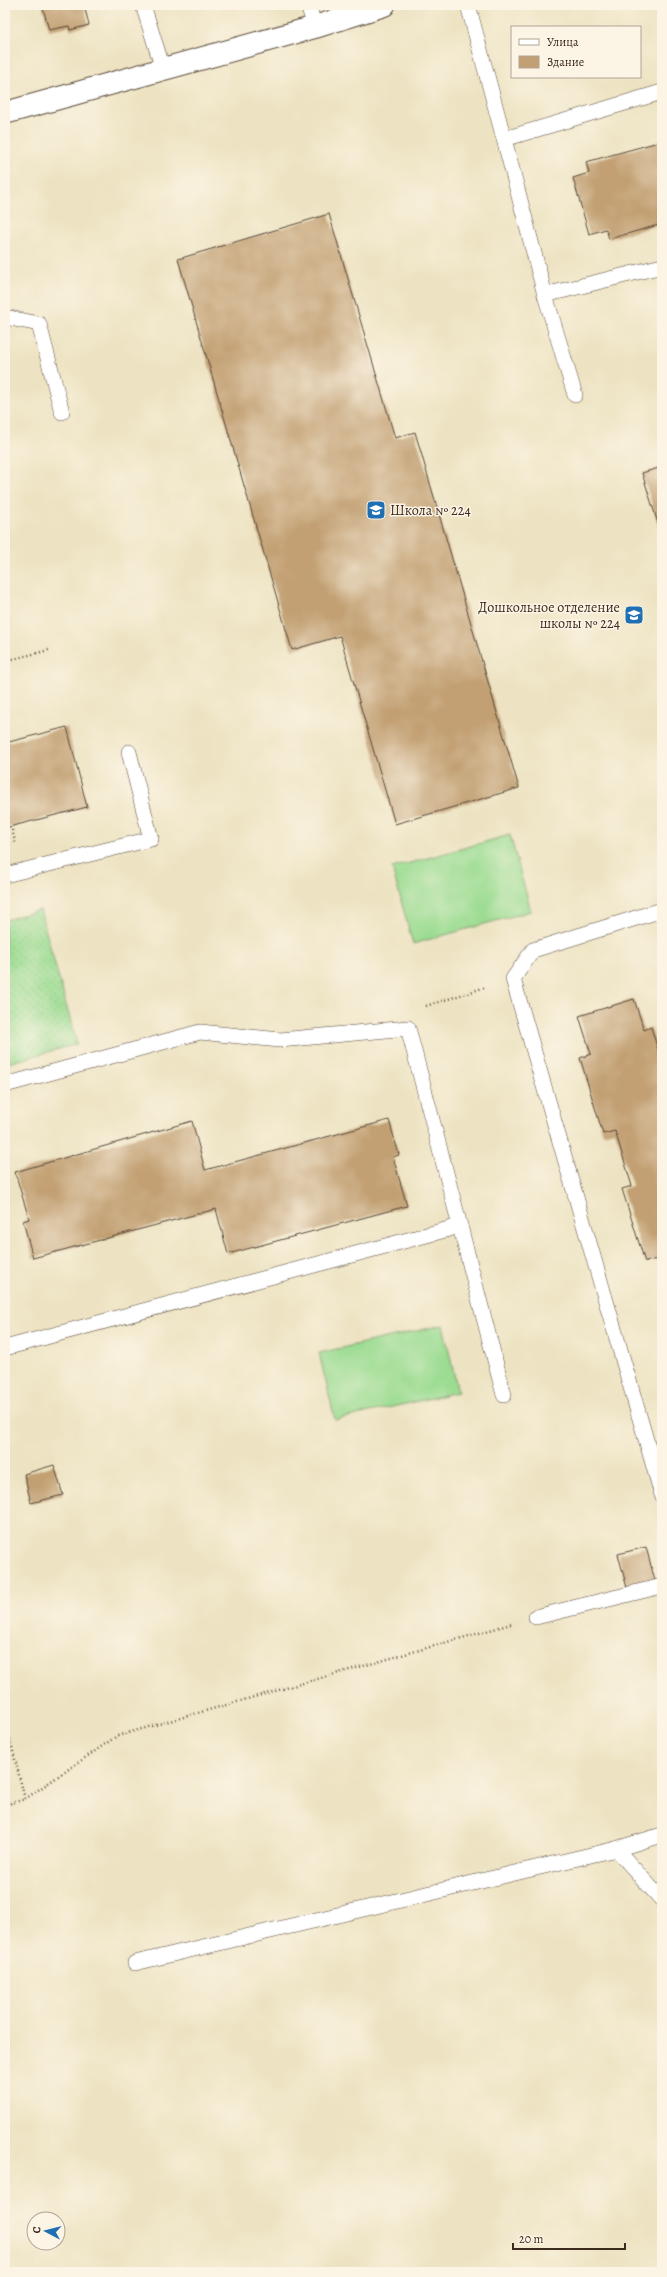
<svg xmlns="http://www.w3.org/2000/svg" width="667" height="2277" font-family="Alegreya,serif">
<defs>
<pattern id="grass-dots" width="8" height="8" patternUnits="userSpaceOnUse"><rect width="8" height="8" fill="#9bdc92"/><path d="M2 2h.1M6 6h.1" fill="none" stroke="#86bd7d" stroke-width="1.8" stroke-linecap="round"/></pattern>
</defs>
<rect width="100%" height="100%" fill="#fcf5e5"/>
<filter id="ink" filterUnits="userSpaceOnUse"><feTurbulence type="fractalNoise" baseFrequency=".025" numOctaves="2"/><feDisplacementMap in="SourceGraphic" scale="8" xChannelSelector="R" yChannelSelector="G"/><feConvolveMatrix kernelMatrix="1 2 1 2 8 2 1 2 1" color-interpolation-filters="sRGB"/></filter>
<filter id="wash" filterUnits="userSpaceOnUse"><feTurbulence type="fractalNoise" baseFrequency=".012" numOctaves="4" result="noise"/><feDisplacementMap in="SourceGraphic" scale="16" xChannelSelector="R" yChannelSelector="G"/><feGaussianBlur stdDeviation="0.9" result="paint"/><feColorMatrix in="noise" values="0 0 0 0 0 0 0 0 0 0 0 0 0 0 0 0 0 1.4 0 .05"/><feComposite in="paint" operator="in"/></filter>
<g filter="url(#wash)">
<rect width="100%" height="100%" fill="#ede3c2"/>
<polygon fill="url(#grass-dots)" stroke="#6b8358" points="40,910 77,1044 5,1064 5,920"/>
<g fill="#9bdc92" stroke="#6b8358">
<polygon points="510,835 531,911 413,944 392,868"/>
<polygon points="443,1325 458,1392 335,1420 319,1353"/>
</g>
<g id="blocks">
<g fill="#c2a073">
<polygon points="42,5 84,5 89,25 70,30 69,26 49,30"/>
<polygon points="662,141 662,224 609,239 606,229 589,234 573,178 589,173 586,162"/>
<polygon points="329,214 395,438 415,432 519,788 395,824 340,636 292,650 178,259"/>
<polygon points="662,467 662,536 642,473"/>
<polygon points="67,727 87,807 5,828 5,743"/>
<polygon points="634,999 644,1030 651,1027 662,1063 662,1273 657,1259 645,1262 622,1189 632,1186 615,1131 603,1134 580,1058 591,1054 579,1016"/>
<polygon points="389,1120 399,1155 393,1157 407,1206 228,1254 216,1209 33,1258 23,1221 29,1219 15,1172 192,1121 205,1170"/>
<polygon points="54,1465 63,1495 31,1503 24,1474"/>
<polygon points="646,1547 655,1581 627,1588 618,1554"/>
</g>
</g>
</g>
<g filter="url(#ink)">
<use href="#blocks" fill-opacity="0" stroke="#564637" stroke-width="1"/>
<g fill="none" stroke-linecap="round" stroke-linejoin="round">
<defs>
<g id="service">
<polyline points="143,5 163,69"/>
<polyline points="308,5 315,27"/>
<polyline points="468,5 504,139 662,92"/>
<polyline points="504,139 545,295 662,266"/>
<polyline points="545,295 575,395"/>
<polyline points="5,317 39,324 62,412"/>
<polyline points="5,875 151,839 129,752"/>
<polyline points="662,910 533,950 513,979 662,1495"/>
<polyline points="5,1085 200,1032 280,1040 408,1028 460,1226 5,1348"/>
<polyline points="460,1226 504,1395"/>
<polyline points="536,1617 662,1586"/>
<polyline points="616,1849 662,1835"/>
<polyline points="135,1963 616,1849 662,1900"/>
</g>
<polyline id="minor" points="5,113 315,27 384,5"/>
</defs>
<use href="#service" stroke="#564637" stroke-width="16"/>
<use href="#minor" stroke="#564637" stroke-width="24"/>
<g stroke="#564637" stroke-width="2.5" stroke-dasharray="1 3" stroke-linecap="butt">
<polyline points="5,661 49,650"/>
<polyline points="11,826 16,845"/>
<polyline points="426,1006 486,987"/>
<polyline points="5,1720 25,1799 5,1805"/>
<polyline points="25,1799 117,1736 511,1624"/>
</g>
<use href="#service" stroke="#fff" stroke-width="15"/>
<use href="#minor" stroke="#fff" stroke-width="22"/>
</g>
</g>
<defs>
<symbol id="school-square" viewBox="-11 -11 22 22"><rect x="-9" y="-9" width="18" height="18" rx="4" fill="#1f6fb2" stroke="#fcf5e5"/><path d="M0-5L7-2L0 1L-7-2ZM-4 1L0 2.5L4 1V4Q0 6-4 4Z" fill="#fff"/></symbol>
</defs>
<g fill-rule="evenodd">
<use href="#school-square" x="365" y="499" width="22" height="22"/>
<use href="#school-square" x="623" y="604" width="22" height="22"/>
</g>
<g text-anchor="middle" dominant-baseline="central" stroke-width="3" stroke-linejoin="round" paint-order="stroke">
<g font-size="14" fill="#3b2a1e" stroke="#fcf5e5" text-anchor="start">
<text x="390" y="510">Школа № 224</text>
<text x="620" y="607" text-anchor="end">Дошкольное отделение<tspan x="620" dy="16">школы № 224</tspan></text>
</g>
</g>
<rect width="667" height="2277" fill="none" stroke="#fcf5e5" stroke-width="20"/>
<rect x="511" y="26" width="130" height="52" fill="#fcf5e5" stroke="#afa495"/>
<rect x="519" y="39" width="20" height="6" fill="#ffffff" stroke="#afa495"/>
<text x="547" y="46" font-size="12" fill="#3b2a1e">Улица</text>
<rect x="519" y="56" width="20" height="12" fill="#c2a073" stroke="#afa495"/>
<text x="547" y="66" font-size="12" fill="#3b2a1e">Здание</text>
<g transform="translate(46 2231) rotate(277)"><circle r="19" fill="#fcf5e5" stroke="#afa495"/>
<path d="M0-3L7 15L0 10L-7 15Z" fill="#1f6fb2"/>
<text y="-6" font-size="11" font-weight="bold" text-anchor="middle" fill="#3b2a1e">С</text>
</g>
<path d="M513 2243v6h112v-6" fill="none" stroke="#3b2a1e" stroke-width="2"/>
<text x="519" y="2243" font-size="12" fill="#3b2a1e" stroke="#fcf5e5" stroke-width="3" paint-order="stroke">20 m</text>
</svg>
